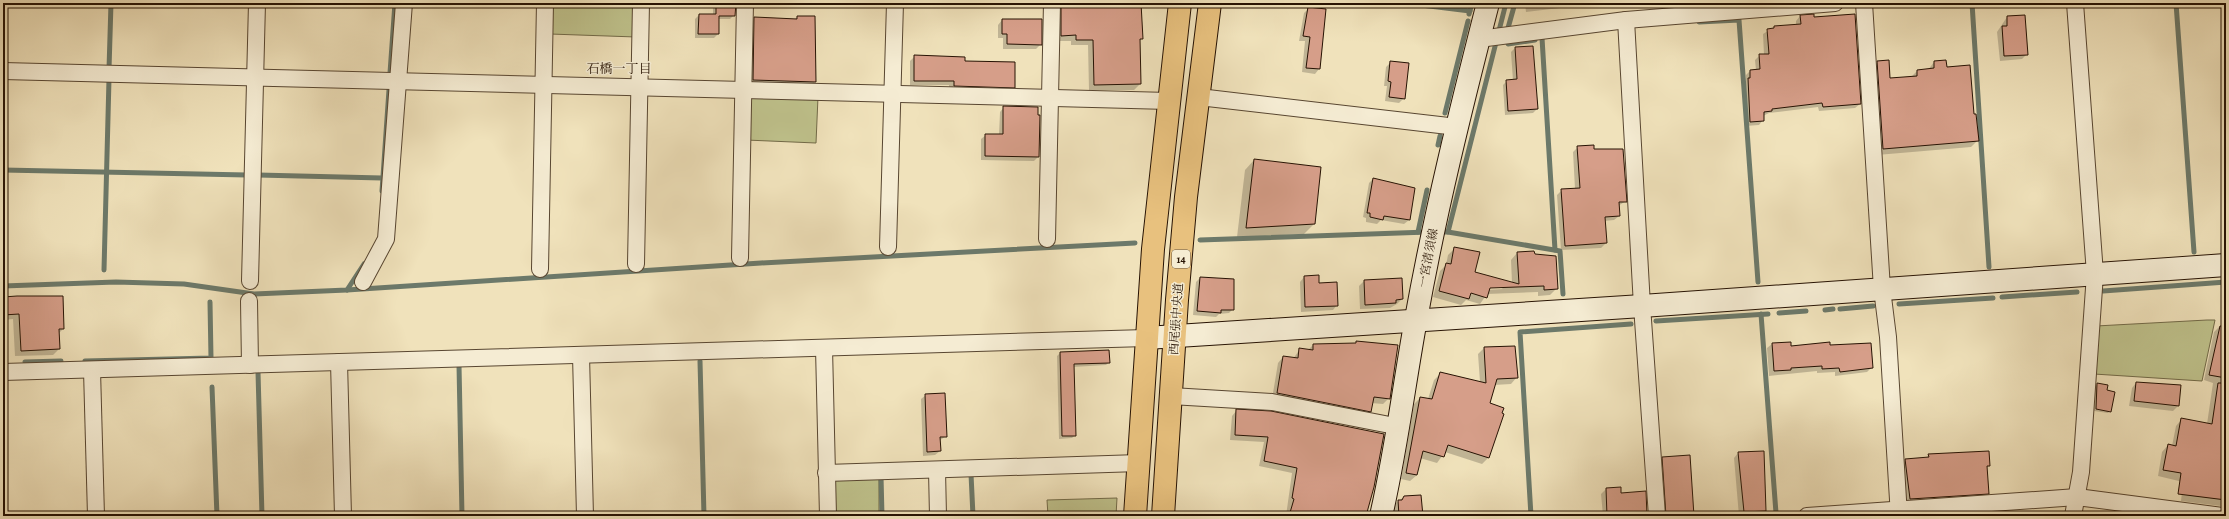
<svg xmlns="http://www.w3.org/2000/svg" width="2229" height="519" font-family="Alegreya,'Noto Serif JP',serif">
<rect width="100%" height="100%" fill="#f0e2bb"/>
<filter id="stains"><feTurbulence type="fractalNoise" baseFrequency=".005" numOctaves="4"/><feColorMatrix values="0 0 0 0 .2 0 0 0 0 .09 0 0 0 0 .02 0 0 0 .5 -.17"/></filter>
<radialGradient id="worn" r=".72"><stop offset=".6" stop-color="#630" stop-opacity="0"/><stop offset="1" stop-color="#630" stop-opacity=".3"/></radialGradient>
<g fill="#bfc28c" stroke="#726a48">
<polygon points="550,3 636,3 636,37 550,34"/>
<polygon points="751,95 818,97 816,143 746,140"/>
<polygon points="2207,320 2215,320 2202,381 2094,374 2096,326"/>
<polygon points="879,479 879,513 832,514 831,480"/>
<polygon points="1117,498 1116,516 1048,516 1047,500"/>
</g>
<g fill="#0003" fill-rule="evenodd">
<polygon points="716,3 735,3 734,15 730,19 718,19 718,34 714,38 695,38 695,19 699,15 713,15 713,6"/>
<polygon points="1054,3 1074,3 1074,8 1102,8 1102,3 1141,3 1142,38 1139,42 1140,84 1134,90 1089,90 1088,45 1071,45 1071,41 1055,41"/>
<polygon points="1525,3 1572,3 1568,7 1526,12"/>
<polygon points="1309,8 1325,10 1319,69 1315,74 1302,72 1305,41 1299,41 1304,13"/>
<polygon points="1800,16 1860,104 1855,108 1819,111 1818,107 1769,113 1763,116 1763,120 1759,125 1745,126 1744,83 1746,81 1746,75 1750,71 1756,70 1755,60 1760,55 1764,55 1763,34 1774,27 1796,25 1796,21"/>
<polygon points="797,17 814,17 815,82 809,88 747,86 749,24 755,18 794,20"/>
<polygon points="2007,17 2027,54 2022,59 2000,61 1997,32"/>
<polygon points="1002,20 1041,44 1036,49 1003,49 1003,38 998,38 998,25"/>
<polygon points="1515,48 1537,109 1533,113 1505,115 1503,85 1507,81 1513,81 1511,52"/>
<polygon points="915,56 964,62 1014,87 1009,92 949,90 949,85 910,85 910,61"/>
<polygon points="1391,62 1404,98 1399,103 1385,101 1387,86 1384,86 1386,67"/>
<polygon points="1878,62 1889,79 1911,77 1917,71 1928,70 1934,62 1973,115 1977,141 1971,147 1877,155 1871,68"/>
<polygon points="1004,107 1038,157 1034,161 981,160 981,139 986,135 999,135 1000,112"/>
<polygon points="1578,147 1594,150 1626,201 1618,206 1619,216 1614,220 1604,221 1606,243 1601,248 1561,250 1557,195 1562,190 1575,189 1573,152"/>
<polygon points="1254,160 1314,224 1304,234 1237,237 1245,170"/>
<polygon points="1373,179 1409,220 1404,224 1381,220 1377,224 1366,222 1366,218 1363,217 1369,183"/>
<path d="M1455,248L1474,273L1512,283L1511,260L1517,253L1557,288L1550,295L1538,296V292L1487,294L1480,304L1466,300L1461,305L1433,297L1440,271L1446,265L1448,255ZM1500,287L1503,289L1485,290V288Z"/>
<polygon points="1304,277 1319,284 1337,305 1333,310 1301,312 1300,282"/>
<polygon points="1200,278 1233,309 1229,313 1219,314 1216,317 1193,315 1196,282"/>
<polygon points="1401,279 1402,299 1397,304 1390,308 1360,309 1359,286 1364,281"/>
<polygon points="3,298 63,329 58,334 59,349 53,355 15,356 13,319 3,320"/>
<polygon points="2220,326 2226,328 2226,514 2220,513 2221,506 2181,501 2183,482 2158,476 2162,452 2168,445 2172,446 2176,426 2182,419 2207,424 2213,383 2204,380 2214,332"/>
<polygon points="1772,344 1790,347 1829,347 1872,367 1867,372 1835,376 1835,372 1817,373 1817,371 1769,376 1767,348"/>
<polygon points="1313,345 1389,398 1383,404 1371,403 1370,411 1364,417 1272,399 1278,363 1283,357 1293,359 1300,349 1308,350"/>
<polygon points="1484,348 1517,377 1511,384 1494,385 1488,404 1502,415 1488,458 1482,464 1445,452 1437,463 1420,458 1417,475 1410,481 1401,479 1414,404 1420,398 1428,399 1434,380 1440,374 1480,382 1478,354"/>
<polygon points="1060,353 1109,362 1106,365 1073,367 1075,435 1072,438 1059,439 1057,356"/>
<polygon points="2136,383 2178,406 2173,411 2129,406 2132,388"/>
<polygon points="2097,384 2106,391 2110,411 2108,413 2094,411 2095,386"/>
<polygon points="926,395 946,436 939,441 940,451 935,455 923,456 921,399"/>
<polygon points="1237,410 1383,434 1366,516 1286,516 1292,473 1259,466 1264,442 1230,440 1232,416"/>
<polygon points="1738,453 1765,510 1761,515 1739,516 1734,458"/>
<polygon points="1929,455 1989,466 1986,468 1988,493 1983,498 1905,503 1901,464 1905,460 1926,458"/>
<polygon points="1663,458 1693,516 1660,516 1656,465"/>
<polygon points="1620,488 1620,494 1647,516 1603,516 1601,494 1606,489"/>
<polygon points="1404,497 1422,516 1394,516 1393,505"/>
<polygon points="2010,512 2010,516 1971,516 1973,515"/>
</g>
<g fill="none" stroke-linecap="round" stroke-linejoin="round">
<g stroke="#6c796a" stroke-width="5">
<polyline points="1405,3 1470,11"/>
<polyline points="1972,3 1989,267"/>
<polyline points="2176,3 2194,252"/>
<polyline points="1469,14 1472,3"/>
<polyline points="1699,22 1739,20 1758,282"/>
<polyline points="1508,28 1515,3"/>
<polyline points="1542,38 1555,250"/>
<polyline points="1508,44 1535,40"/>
<polyline points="109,69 111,3"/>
<polyline points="390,73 395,3"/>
<polyline points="1445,113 1468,21"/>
<polyline points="1438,145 1440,136"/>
<polyline points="3,170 247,175"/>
<polyline points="258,175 382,178"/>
<polyline points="382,191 389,90"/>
<polyline points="1418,232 1427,190"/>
<polyline points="1438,232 1448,232 1506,3"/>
<polyline points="1448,232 1560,251 1563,294"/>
<polyline points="1200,240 1428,232"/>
<polyline points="104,270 109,79"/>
<polyline points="3,286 116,282 184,284 254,294 347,290 761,263 1135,243"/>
<polyline points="347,290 364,264"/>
<polyline points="2103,291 2226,282"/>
<polyline points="2002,297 2077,292"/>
<polyline points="1899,304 1993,298"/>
<polyline points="1840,309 1873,306"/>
<polyline points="1825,310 1833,309"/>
<polyline points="1779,313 1806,311"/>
<polyline points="1761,314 1776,513"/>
<polyline points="1656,321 1768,314"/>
<polyline points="85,361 211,358 210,302"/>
<polyline points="700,361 704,516"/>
<polyline points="25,362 61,361"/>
<polyline points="459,365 462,516"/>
<polyline points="258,372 262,516"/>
<polyline points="212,387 217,516"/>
<polyline points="968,474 971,474 973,516"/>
<polyline points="881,476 882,516"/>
<polyline points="1531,516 1520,332 1631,324"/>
</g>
</g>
<g fill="#d69e89" stroke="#261203">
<polygon points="716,3 736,3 735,16 719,16 719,34 698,34 699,14 716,14"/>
<polygon points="1061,3 1075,3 1075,7 1108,7 1108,3 1141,3 1143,39 1140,39 1141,84 1094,85 1093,40 1076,40 1076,35 1061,36"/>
<polygon points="1308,7 1326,9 1320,69 1306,68 1310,37 1303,36"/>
<polygon points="1814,14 1814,17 1855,14 1861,104 1823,107 1822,103 1772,109 1772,111 1764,112 1764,121 1750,122 1748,78 1750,78 1750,70 1760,69 1759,54 1769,54 1767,29 1774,28 1774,26 1801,24 1800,15"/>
<polygon points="2025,15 2028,55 2004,56 2002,26 2007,26 2007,16"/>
<polygon points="797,16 815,16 816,82 753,80 754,17 797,19"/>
<polygon points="1002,19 1042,19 1042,45 1007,44 1007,34 1002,34"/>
<polygon points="1533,46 1538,109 1508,111 1506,80 1517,79 1515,47"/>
<polygon points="914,55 965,57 965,61 1015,62 1015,88 954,86 954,81 914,81"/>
<polygon points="1889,60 1890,78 1917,76 1917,70 1934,68 1934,61 1946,60 1947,67 1970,65 1974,114 1976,114 1979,141 1883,149 1877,61"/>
<polygon points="1390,61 1409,63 1405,99 1389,97 1391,82 1388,81"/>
<polygon points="1003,106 1038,107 1038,115 1040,115 1039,157 985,156 985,134 1003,134"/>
<polygon points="1594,145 1594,149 1623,149 1627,202 1619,202 1620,216 1605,217 1607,243 1565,246 1561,189 1580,188 1577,146"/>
<polygon points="1254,159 1321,167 1315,224 1246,228"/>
<polygon points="1373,178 1415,188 1410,220 1384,216 1383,220 1370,217 1370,213 1367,213"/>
<polygon points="1454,247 1480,252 1475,272 1519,284 1517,252 1534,251 1535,254 1556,256 1558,289 1544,290 1544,286 1490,288 1487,298 1471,293 1469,299 1439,291 1446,263 1451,264"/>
<polygon points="1319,275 1319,283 1337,282 1338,306 1305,307 1304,276"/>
<polygon points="1200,277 1234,279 1234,310 1221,310 1221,313 1197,311"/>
<polygon points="1402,278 1403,299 1396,300 1396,303 1365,305 1364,280"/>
<polygon points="17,296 63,296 64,329 59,329 60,349 21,351 19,314 3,315 3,297"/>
<polygon points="2220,326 2226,326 2226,378 2209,375"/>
<polygon points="1356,341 1398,345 1390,399 1374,397 1371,412 1277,393 1283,356 1298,358 1299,348 1313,350 1313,344 1356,343"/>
<polygon points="1791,342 1791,346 1830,342 1830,345 1871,343 1873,368 1840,372 1839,368 1822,369 1822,366 1791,368 1791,370 1774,371 1772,343"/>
<polygon points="1515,346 1518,378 1497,379 1490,403 1504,408 1502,413 1504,414 1489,458 1448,445 1444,457 1423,451 1417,475 1406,473 1420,397 1432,399 1440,372 1486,383 1484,347"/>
<polygon points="1109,350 1110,363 1074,364 1076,436 1062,436 1060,352"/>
<polygon points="2136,382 2181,385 2179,406 2134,401"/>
<polygon points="2097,383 2108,385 2107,390 2115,392 2111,412 2096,409"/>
<polygon points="2218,383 2226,383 2226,500 2178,494 2181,473 2163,470 2168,444 2176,446 2181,418 2212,424"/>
<polygon points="945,393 947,437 940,437 941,451 927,452 925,394"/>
<polygon points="1236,409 1271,411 1384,434 1374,487 1366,516 1289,516 1294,499 1292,498 1297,468 1264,461 1268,437 1235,435"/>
<polygon points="1764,451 1766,511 1744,512 1738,452"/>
<polygon points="1989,451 1990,466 1987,466 1989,494 1910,499 1905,459 1929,457 1928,454"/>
<polygon points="1690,455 1694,516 1666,516 1662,457"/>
<polygon points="1621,487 1621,493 1646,491 1647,516 1607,516 1606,488"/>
<polygon points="1421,495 1423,516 1399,516 1398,500 1402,500 1404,496"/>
</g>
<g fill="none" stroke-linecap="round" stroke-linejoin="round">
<defs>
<g id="street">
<polyline points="1864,3 1882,289 1888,337 1899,516"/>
<polyline points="1626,20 1642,306 1657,516"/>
<polyline points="1479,39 1626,20 1835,3"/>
<polyline points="3,71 1169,101"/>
<polyline points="1199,97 1457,127"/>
<polyline points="1047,239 1052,3"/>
<polyline points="888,247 895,3"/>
<polyline points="740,258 745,3"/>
<polyline points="636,264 641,3"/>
<polyline points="540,269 545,3"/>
<polyline points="250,281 257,3"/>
<polyline points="363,282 386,239 404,3"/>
<polyline points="249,301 250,365"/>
<polyline points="824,348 828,516"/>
<polyline points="581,355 585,516"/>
<polyline points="339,362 343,516"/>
<polyline points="92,370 96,516"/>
<polyline points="3,372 1146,338"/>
<polyline points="1171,396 1272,402 1400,427"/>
<polyline points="937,470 938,516"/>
<polyline points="826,473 1139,463"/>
<polyline points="1807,516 2077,497 2222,516"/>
<polyline points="2073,516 2081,472 2095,274 2075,3"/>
</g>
<g id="secondary">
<polyline points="1146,338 1642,306 2226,265"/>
<path d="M1381,516C1396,451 1404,385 1416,319C1435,213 1461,108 1488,3"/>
</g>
<g id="primary">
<polyline points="1135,516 1153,249 1180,3"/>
<polyline points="1163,516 1177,300 1186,197 1210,3"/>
</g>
</defs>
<use href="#street" stroke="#584631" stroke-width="18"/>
<use href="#secondary" stroke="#261203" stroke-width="24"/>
<use href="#primary" stroke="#261203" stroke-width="24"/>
<use href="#street" stroke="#f5ecd3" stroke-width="16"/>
<use href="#secondary" stroke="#f5ecd3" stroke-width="22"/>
<use href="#primary" stroke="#e8c17e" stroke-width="22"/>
</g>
<g text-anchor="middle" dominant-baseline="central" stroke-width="3" stroke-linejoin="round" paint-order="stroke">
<rect fill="#f5ecd3" stroke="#645341" stroke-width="1" x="1172" y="250" width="18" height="18" rx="3"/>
<g font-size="11" font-weight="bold" fill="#261203">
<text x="1181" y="259">14</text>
</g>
<g font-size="12" fill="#261203" stroke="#f5ecd3">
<text transform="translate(1428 258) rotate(-79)">一宮清須線</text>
<text transform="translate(1176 319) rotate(-86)">西尾張中央道</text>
</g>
<g font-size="13" fill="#261203" stroke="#f5ecd3">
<text x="619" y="68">石橋一丁目</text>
</g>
</g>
<rect width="2229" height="519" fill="none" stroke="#f0e2bb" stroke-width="16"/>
<rect x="4" y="4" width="2221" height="511" fill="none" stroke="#261203" stroke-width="2"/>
<rect x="8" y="8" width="2213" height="503" fill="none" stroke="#261203"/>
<rect width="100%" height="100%" filter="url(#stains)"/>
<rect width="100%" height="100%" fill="url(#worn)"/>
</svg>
